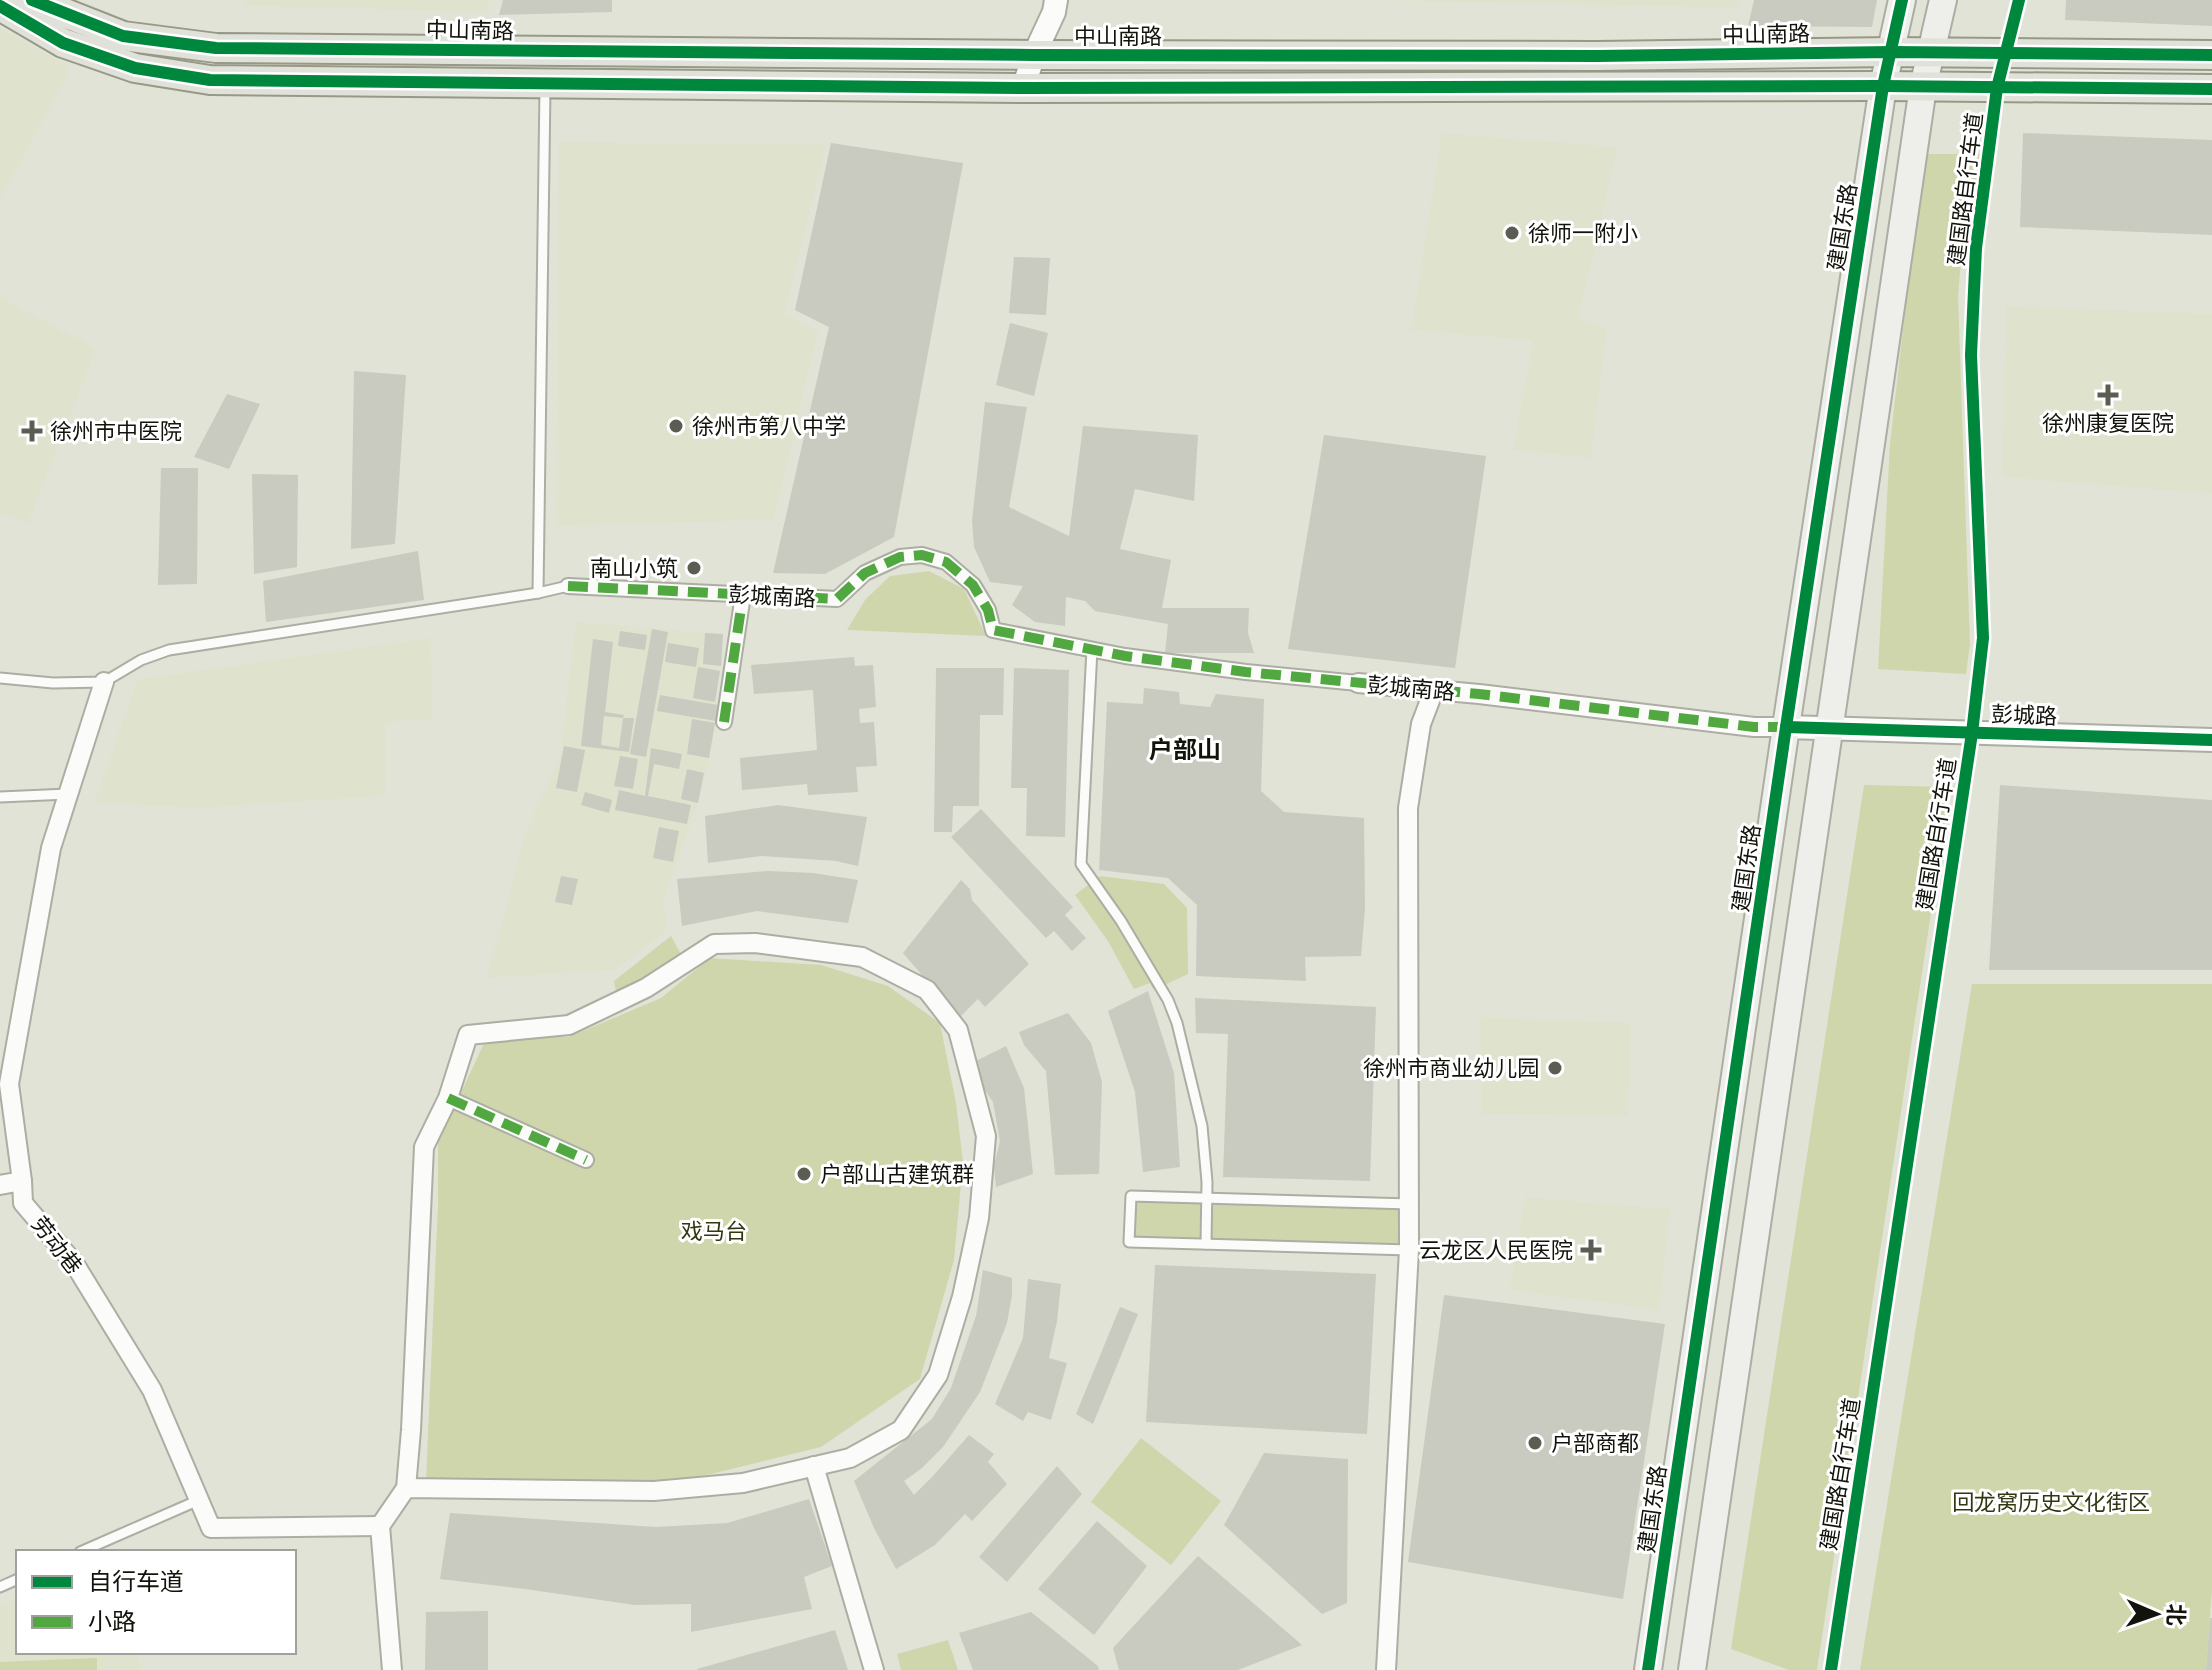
<svg xmlns="http://www.w3.org/2000/svg" width="2212" height="1670" font-family="'Archivo Narrow','Noto Sans SC',sans-serif">
<rect width="100%" height="100%" fill="#e2e3d7"/>
<g fill="#dfe3cd">
<polygon points="244,0 488,0 488,12 244,6"/>
<polygon points="1356,0 1740,0 1738,8"/>
<polygon points="0,28 71,68 0,200"/>
<polygon points="1442,133 1618,147 1578,318 1607,328 1591,458 1513,450 1533,341 1411,330"/>
<polygon points="559,142 826,145 784,314 818,331 774,520 556,526"/>
<polygon points="0,297 96,349 28,523 0,513"/>
<polygon points="2006,306 2212,314 2212,494 2002,477"/>
<polygon points="576,622 723,634 715,701 718,702 718,705 709,758 698,803 664,899 667,929 664,933 614,970 487,978 524,836 560,758"/>
<polygon points="431,638 432,719 385,722 385,796 202,808 94,803 138,679"/>
<polygon points="1480,1017 1631,1023 1628,1116 1482,1114"/>
<polygon points="1525,1197 1670,1209 1659,1310 1510,1290"/>
<polygon points="18,1598 18,1652 138,1652 140,1670 0,1670 0,1605"/>
</g>
<g fill="#cfd6ac">
<polygon points="1923,154 1983,154 1961,260 1958,297 1970,644 1966,674 1878,669 1890,444"/>
<polygon points="929,571 964,589 986,636 847,630 865,600 890,576"/>
<polygon points="1864,785 1950,787 1817,1670 1789,1670 1731,1649"/>
<polygon points="1100,876 1164,884 1187,908 1188,974 1154,990 1150,983 1134,989 1108,941 1075,895"/>
<polygon points="671,936 683,958 617,996 614,981"/>
<polygon points="710,958 821,965 888,986 940,1023 956,1103 963,1162 954,1260 920,1379 821,1447 703,1476 609,1484 426,1481 438,1204 438,1142 487,1037 569,1037 661,998"/>
<polygon points="1972,984 2212,984 2212,1589 2206,1670 1860,1670"/>
<polygon points="1131,1196 1403,1204 1400,1250 1129,1242"/>
<polygon points="1141,1438 1221,1501 1171,1565 1091,1502"/>
<polygon points="948,1640 958,1670 901,1670 897,1654"/>
<polygon points="97,1658 97,1670 0,1670 0,1662"/>
</g>
<g fill="#c9cac0" fill-rule="evenodd">
<polygon points="503,0 612,0 612,12 499,15"/>
<polygon points="1754,0 1877,0 1872,27 1748,26"/>
<polygon points="2066,0 2212,0 2212,26 2065,20"/>
<polygon points="2023,133 2212,140 2212,235 2020,227"/>
<polygon points="831,143 963,163 894,537 825,574 773,573 829,327 795,310"/>
<polygon points="1014,257 1050,258 1046,315 1009,313"/>
<polygon points="1010,323 1048,333 1034,396 996,385"/>
<polygon points="354,371 406,375 395,544 351,549"/>
<polygon points="227,394 260,404 229,469 194,457"/>
<polygon points="985,402 1027,407 1009,507 1069,536 1083,426 1198,435 1194,501 1135,489 1120,549 1171,560 1162,608 1249,608 1248,633 1254,653 1165,653 1168,624 1095,611 1085,601 1066,597 1065,626 1035,622 1012,605 1023,586 990,582 974,547 972,520"/>
<polygon points="1324,435 1486,456 1455,668 1288,649"/>
<polygon points="161,468 198,468 197,584 158,585"/>
<polygon points="252,474 298,475 297,567 254,574"/>
<polygon points="418,551 424,600 266,622 263,581"/>
<polygon points="652,629 668,632 646,757 630,754"/>
<polygon points="620,631 647,635 645,650 618,646"/>
<polygon points="705,633 723,634 721,666 703,664"/>
<path d="M593,639L613,642L605,712L624,715L623,718H634L629,752L581,746ZM604,716L623,718L619,748L601,745Z"/>
<polygon points="668,643 699,648 696,667 665,662"/>
<polygon points="854,657 855,666 873,665 876,707 859,709 860,723 874,722 877,766 856,767 858,792 808,795 807,784 742,790 740,758 817,750 813,690 754,694 751,665"/>
<polygon points="698,667 720,671 715,702 693,698"/>
<polygon points="936,668 1004,668 1003,715 980,715 979,806 953,806 952,832 934,832"/>
<polygon points="1014,668 1069,670 1065,837 1026,836 1027,788 1011,788"/>
<polygon points="1144,688 1179,692 1180,704 1210,707 1216,694 1264,699 1261,791 1284,812 1364,818 1365,908 1361,956 1305,957 1306,981 1196,976 1197,905 1168,878 1099,870 1107,702 1143,704"/>
<polygon points="660,695 718,705 716,721 657,711"/>
<polygon points="692,719 715,723 709,758 687,754"/>
<polygon points="564,746 585,750 577,792 556,788"/>
<polygon points="651,748 682,754 679,769 654,764 648,796 691,805 687,824 615,810 619,790 645,796"/>
<polygon points="620,756 638,759 633,789 614,786"/>
<polygon points="687,769 704,773 698,803 681,799"/>
<polygon points="2000,785 2212,800 2212,970 1989,970"/>
<polygon points="585,792 612,800 609,813 581,805"/>
<polygon points="778,805 867,817 858,866 836,861 761,856 708,863 705,816"/>
<polygon points="981,809 1073,907 1065,915 1086,938 1072,951 1054,931 1046,938 951,837"/>
<polygon points="659,827 679,831 673,862 653,858"/>
<polygon points="768,871 813,873 858,880 848,923 757,911 682,926 677,879"/>
<polygon points="561,876 578,879 572,905 555,902"/>
<polygon points="961,880 970,889 972,900 1029,964 985,1007 978,999 959,1018 903,953"/>
<polygon points="1148,991 1174,1073 1180,1167 1143,1172 1135,1092 1108,1011"/>
<polygon points="1195,998 1376,1007 1370,1181 1223,1177 1228,1034 1196,1033"/>
<polygon points="1068,1013 1091,1043 1102,1082 1099,1174 1055,1175 1046,1071 1024,1045 1019,1032"/>
<polygon points="1006,1046 1024,1088 1033,1174 996,1187 994,1166 1000,1141 993,1102 968,1065"/>
<polygon points="1155,1265 1376,1274 1367,1434 1146,1422"/>
<polygon points="983,1270 1012,1278 1012,1295 1007,1323 980,1392 943,1447 922,1468 904,1481 914,1495 933,1476 969,1435 994,1454 988,1462 1007,1484 972,1521 965,1514 935,1545 896,1569 874,1528 854,1481 932,1419 951,1388 976,1316"/>
<polygon points="1028,1279 1061,1284 1057,1321 1049,1358 1067,1363 1051,1420 1028,1412 1023,1421 995,1404 1023,1338"/>
<polygon points="1444,1295 1665,1324 1623,1599 1408,1562"/>
<polygon points="1120,1307 1138,1314 1093,1424 1076,1414"/>
<polygon points="1264,1453 1348,1459 1347,1603 1322,1614 1224,1525"/>
<polygon points="1057,1466 1082,1494 1007,1582 979,1557"/>
<polygon points="809,1499 832,1566 804,1577 812,1609 691,1632 691,1604 635,1605 525,1589 440,1579 450,1513 656,1527 727,1523"/>
<polygon points="1097,1521 1147,1566 1094,1635 1038,1589"/>
<polygon points="1198,1556 1302,1645 1238,1670 1119,1670 1113,1648"/>
<polygon points="488,1611 488,1670 425,1670 426,1612"/>
<polygon points="1031,1612 1098,1666 1099,1670 973,1670 959,1633"/>
<polygon points="2210,1618 2212,1618 2212,1670 2206,1670"/>
<polygon points="835,1630 848,1670 697,1670 697,1669"/>
</g>
<g fill="none" stroke-linecap="round" stroke-linejoin="round">
<defs>
<g id="service">
<polyline points="538,593 545,88"/>
<polyline points="1092,649 1081,864 1121,921 1168,1000 1177,1023 1202,1126 1207,1182 1206,1244"/>
<polyline points="0,678 53,683 104,682 141,660 169,650 538,593 568,586"/>
<polyline points="0,797 68,794"/>
<polyline points="1409,1250 1129,1242 1131,1196 1410,1204"/>
<polyline points="80,1552 199,1500"/>
<polyline points="0,1587 18,1579"/>
</g>
<g id="pedestrian">
<polyline points="568,586 837,599 865,573 900,557 922,555 946,562 973,585 988,610 993,630 1125,656 1246,672 1358,683"/>
<polyline points="724,722 743,595"/>
<polyline points="448,1098 586,1160"/>
</g>
<g id="minor">
<polyline points="104,682 51,848 9,1084 22,1181 23,1203 74,1263 152,1390 211,1528 380,1526"/>
<polyline points="1358,683 1479,694 1754,727 1786,727"/>
<polyline points="0,1185 22,1181"/>
<polyline points="814,1466 874,1670"/>
<polyline points="392,1670 380,1526 406,1488 411,1430 424,1147 448,1098 468,1035 569,1025 646,988 714,944 755,943 862,957 927,990 958,1030 986,1136 979,1218 962,1297 938,1375 901,1430 850,1458 743,1483 654,1491 406,1488"/>
<polyline points="1386,1670 1409,1250 1408,808 1421,724 1434,690"/>
</g>
<g id="tertiary">
<polyline points="1023,88 1034,55 1054,12 1056,0"/>
<polyline points="1786,727 2212,740"/>
</g>
<g id="secondary">
<polyline points="1648,1670 1786,727 1883,86 1902,0"/>
<polyline points="1692,1670 1923,87 1943,0"/>
</g>
<g id="primary">
<polyline points="32,0 123,36 216,48 1034,55 1597,56 1892,52 2212,55"/>
<polyline points="0,6 63,43 135,68 210,80 1023,88 1883,86 2212,89"/>
</g>
</defs>
<use href="#service" stroke="#acada3" stroke-width="13"/>
<use href="#pedestrian" stroke="#acada3" stroke-width="18"/>
<use href="#minor" stroke="#acada3" stroke-width="22"/>
<use href="#tertiary" stroke="#acada3" stroke-width="26"/>
<use href="#secondary" stroke="#acada3" stroke-width="30"/>
<use href="#primary" stroke="#979987" stroke-width="32"/>
<use href="#service" stroke="#fbfbf9" stroke-width="9"/>
<use href="#pedestrian" stroke="#fbfbf9" stroke-width="14"/>
<use href="#minor" stroke="#fbfbf9" stroke-width="18"/>
<use href="#tertiary" stroke="#fbfbf9" stroke-width="22"/>
<use href="#secondary" stroke="#eeeeea" stroke-width="26"/>
<use href="#primary" stroke="#e0e2d9" stroke-width="28"/>
<g stroke="#51a841" stroke-width="10" stroke-dasharray="20 10" stroke-linecap="butt">
<polyline points="568,586 837,599 865,573 900,557 922,555 946,562 973,585 988,610 993,630 1125,656 1246,672 1479,694 1754,727 1786,727"/>
<polyline points="724,722 743,595"/>
<polyline points="448,1098 586,1160"/>
</g>
<defs>
<g id="cycleway">
<polyline points="32,0 123,36 216,48 1034,55 1597,56 1892,52 2212,55"/>
<polyline points="0,6 63,43 135,68 210,80 1023,88 1883,86 2212,89"/>
<polyline points="1786,727 2212,740"/>
<polyline points="1648,1670 1786,727 1883,86 1902,0"/>
<polyline points="1831,1670 1972,733 1983,638 1971,355 1976,248 1997,88 2019,0"/>
</g>
</defs>
<use href="#cycleway" stroke="#fff" stroke-width="17"/>
<use href="#cycleway" stroke="#00873e" stroke-width="12"/>
</g>
<g fill="#5b5c52" stroke="#fff" stroke-width="3">
<circle cx="1512" cy="233" r="8"/>
<path d="M2104 383h8v8h8v8h-8v8h-8v-8h-8v-8h8z"/>
<circle cx="676" cy="426" r="8"/>
<path d="M28 419h8v8h8v8h-8v8h-8v-8h-8v-8h8z"/>
<circle cx="694" cy="568" r="8"/>
<circle cx="1555" cy="1068" r="8"/>
<circle cx="804" cy="1174" r="8"/>
<path d="M1587 1238h8v8h8v8h-8v8h-8v-8h-8v-8h8z"/>
<circle cx="1535" cy="1443" r="8"/>
</g>
<g text-anchor="middle" dominant-baseline="central" stroke-width="6" stroke-linejoin="round" paint-order="stroke">
<g font-size="22" fill="#12130b" stroke="#fff">
<text transform="translate(470 30) rotate(1)">中山南路</text>
<text transform="translate(1766 34) rotate(-1)">中山南路</text>
<text x="1118" y="36">中山南路</text>
<text transform="translate(1965 189) rotate(-83)">建国路自行车道</text>
<text transform="translate(1842 227) rotate(-81)">建国东路</text>
<text transform="translate(772 596) rotate(3)">彭城南路</text>
<text transform="translate(1411 688) rotate(5)">彭城南路</text>
<text transform="translate(2024 715) rotate(2)">彭城路</text>
<text transform="translate(1936 834) rotate(-81)">建国路自行车道</text>
<text transform="translate(1746 868) rotate(-82)">建国东路</text>
<text transform="translate(57 1245) rotate(52)">劳动巷</text>
<text transform="translate(1840 1474) rotate(-81)">建国路自行车道</text>
<text transform="translate(1652 1509) rotate(-82)">建国东路</text>
</g>
<g font-size="22" fill="#12130b" stroke="#fff" text-anchor="start">
<text x="1528" y="233">徐师一附小</text>
<text x="2108" y="423" text-anchor="middle">徐州康复医院</text>
<text x="692" y="426">徐州市第八中学</text>
<text x="50" y="431">徐州市中医院</text>
<text x="678" y="568" text-anchor="end">南山小筑</text>
<text x="1539" y="1068" text-anchor="end">徐州市商业幼儿园</text>
<text x="820" y="1174">户部山古建筑群</text>
<text x="1573" y="1250" text-anchor="end">云龙区人民医院</text>
<text x="1551" y="1443">户部商都</text>
</g>
<g font-size="22" fill="#323711" stroke="#fff">
<text x="714" y="1231">戏马台</text>
<text x="2051" y="1502">回龙窝历史文化街区</text>
</g>
<g font-size="24" font-weight="bold" fill="#12130b" stroke="#fff">
<text x="1185" y="749">户部山</text>
</g>
</g>
<rect x="16" y="1550" width="280" height="104" fill="#ffffff" stroke="#a0a19d" stroke-width="2"/>
<rect x="32" y="1576" width="40" height="12" fill="#00873e" stroke="#a0a19d" stroke-width="2"/>
<text x="88" y="1590" font-size="24" fill="#12130b">自行车道</text>
<rect x="32" y="1616" width="40" height="12" fill="#51a841" stroke="#a0a19d" stroke-width="2"/>
<text x="88" y="1630" font-size="24" fill="#12130b">小路</text>
<g transform="translate(2156 1614) rotate(92)" stroke="#ffffff" stroke-width="6" paint-order="stroke">
<path d="M0-6L14 30L0 20L-14 30Z" fill="#12130b"/>
<text y="-12" font-size="22" font-weight="bold" text-anchor="middle" fill="#12130b">北</text>
</g>
</svg>
